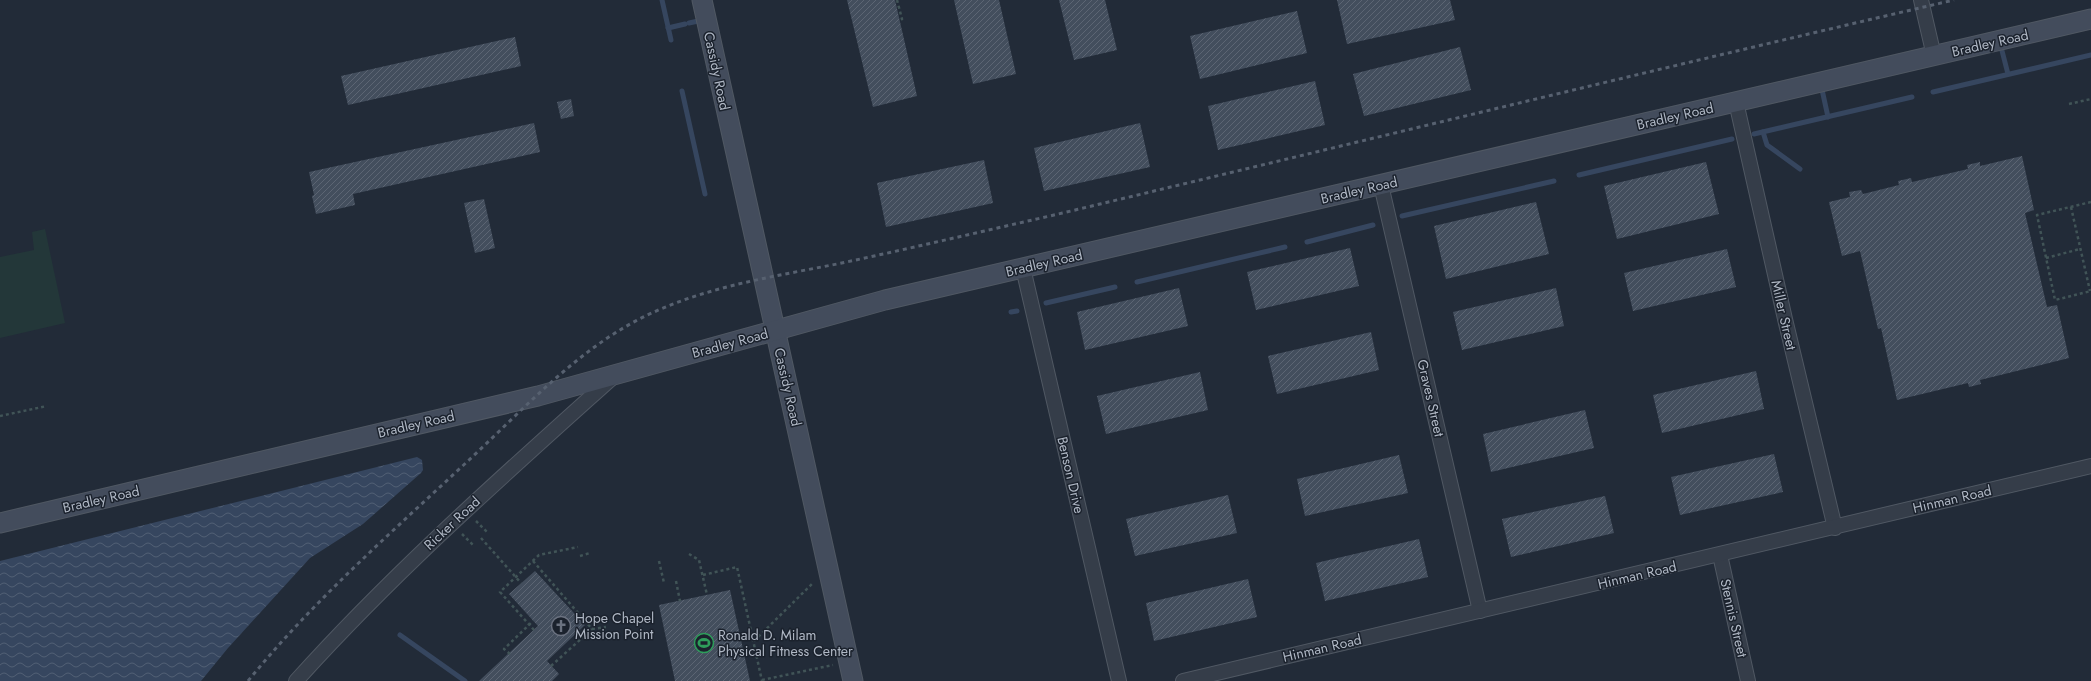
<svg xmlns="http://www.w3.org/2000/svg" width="2091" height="681" font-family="Jost,sans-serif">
<defs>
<pattern id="water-waves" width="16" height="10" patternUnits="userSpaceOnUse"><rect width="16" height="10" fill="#36465f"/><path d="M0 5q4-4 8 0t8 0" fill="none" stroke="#515f74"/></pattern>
<pattern id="building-hatch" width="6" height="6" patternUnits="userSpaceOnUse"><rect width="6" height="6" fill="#434e5d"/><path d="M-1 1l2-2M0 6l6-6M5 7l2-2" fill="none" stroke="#5c6573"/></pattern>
</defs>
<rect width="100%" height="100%" fill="#222b38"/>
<polygon fill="#233739" points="45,229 65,323 0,338 0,257 34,250 32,232"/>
<polygon fill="url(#water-waves)" points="417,457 422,460 423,470 421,473 363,524 310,558 228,648 201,681 0,681 0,561"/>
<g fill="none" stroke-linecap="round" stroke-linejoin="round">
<g stroke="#36465f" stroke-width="5">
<polyline points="662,0 671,40"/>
<polyline points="689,23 703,20"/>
<polyline points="668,28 685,24"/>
<polyline points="2000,43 2008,74"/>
<polyline points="1821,85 1828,117"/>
<polyline points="682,91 705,194"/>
<polyline points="1933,92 2091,55"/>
<polyline points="1763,132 1767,145 1800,169"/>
<polyline points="1754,134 1912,97"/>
<polyline points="1579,175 1732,139"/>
<polyline points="1402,216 1554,181"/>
<polyline points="1307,242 1373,225"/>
<polyline points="1137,282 1285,247"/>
<polyline points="1046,303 1115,287"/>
<polyline points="1011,312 1017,311"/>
<polyline points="400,635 465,681"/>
</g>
</g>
<g fill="url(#building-hatch)">
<polygon points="847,0 895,0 917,96 873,107"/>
<polygon points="954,0 999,0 1016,74 973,84"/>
<polygon points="1059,0 1105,0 1117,50 1074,60"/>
<polygon points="1337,0 1450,0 1455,20 1347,44"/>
<polygon points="1297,11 1307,53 1200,79 1190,36"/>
<polygon points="515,37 521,66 348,105 341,76"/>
<polygon points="1460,47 1471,90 1364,116 1353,74"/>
<polygon points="1315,81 1325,125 1218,150 1208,106"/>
<polygon points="571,99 574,116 561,119 557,102"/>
<polygon points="534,123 540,152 353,194 355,205 316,214 312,196 314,195 309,172"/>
<polygon points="1140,123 1150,167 1044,191 1034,148"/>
<polygon points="2022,156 2034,210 2025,213 2047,307 2057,305 2069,358 1980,380 1981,384 1969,387 1968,383 1897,400 1881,328 1878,329 1860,251 1842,256 1829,202 1850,197 1849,192 1861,190 1863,194 1899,185 1898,181 1911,178 1912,182 1968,169 1967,165 1980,162 1980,166"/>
<polygon points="984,160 993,203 886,227 877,183"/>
<polygon points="1706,162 1719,214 1617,239 1604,186"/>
<polygon points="484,199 495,248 475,253 464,203"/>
<polygon points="1536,202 1549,254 1446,279 1434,226"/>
<polygon points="1350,248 1359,286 1256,310 1247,272"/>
<polygon points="1727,249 1736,287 1633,311 1624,273"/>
<polygon points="1179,288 1188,326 1085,350 1077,312"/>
<polygon points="1556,288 1564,326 1462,350 1453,312"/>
<polygon points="1371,332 1379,370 1277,394 1268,356"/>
<polygon points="1756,371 1764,409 1662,433 1653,395"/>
<polygon points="1200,372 1208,410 1106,434 1097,396"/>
<polygon points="1585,410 1594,448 1491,472 1483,434"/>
<polygon points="1774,454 1783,492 1680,515 1671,477"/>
<polygon points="1399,455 1408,493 1305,516 1297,479"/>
<polygon points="1228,495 1237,533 1135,556 1126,519"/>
<polygon points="1605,496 1614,533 1511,557 1502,519"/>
<polygon points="1419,539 1428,577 1325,601 1316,563"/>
<polygon points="535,571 585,625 547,661 559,674 552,681 479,681 538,626 509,594"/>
<polygon points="1248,579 1257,617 1154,641 1146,603"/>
<polygon points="730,590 750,681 675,681 659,605"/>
</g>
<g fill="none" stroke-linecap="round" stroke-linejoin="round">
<defs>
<g id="street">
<polyline points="1921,0 1934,56"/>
<polyline points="1736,102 1785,319 1835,528"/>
<polyline points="1381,185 1480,611"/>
<polyline points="1023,268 1119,681"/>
<polyline points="1720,555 1748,681"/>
<path d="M296,681C394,572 504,475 613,377"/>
<polyline points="1183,681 2091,466"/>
</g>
<g id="secondary">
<polyline points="702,0 853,681"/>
<polyline points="0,523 538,396 885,300 2091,19"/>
</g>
</defs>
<use href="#street" stroke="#505863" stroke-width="16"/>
<use href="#secondary" stroke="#505863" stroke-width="21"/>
<g stroke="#415457" stroke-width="2.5" stroke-dasharray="3 3" stroke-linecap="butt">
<polyline points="897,0 902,19 899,20"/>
<polyline points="2069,104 2091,99"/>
<polyline points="2091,202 2037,215 2055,300 2091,291"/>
<polyline points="2071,207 2090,291"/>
<polyline points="2046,258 2080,249"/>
<polyline points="0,416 47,406"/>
<polyline points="476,521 487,532"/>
<polyline points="462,534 473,545"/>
<polyline points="481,538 521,583"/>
<polyline points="689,554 699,560 707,595"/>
<polyline points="580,556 590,553"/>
<polyline points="533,561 592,629 606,627"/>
<polyline points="659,561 664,583"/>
<polyline points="703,575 737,567 762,681"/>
<polyline points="676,581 680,601"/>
<polyline points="534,630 500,592 539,555 578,547"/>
<polyline points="754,641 813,583"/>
<polyline points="510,654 504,649 533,621"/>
<polyline points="551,666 592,629"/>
<polyline points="762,680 833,665"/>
</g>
<use href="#street" stroke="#353d49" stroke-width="14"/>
<use href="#secondary" stroke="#434c5c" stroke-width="19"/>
<path stroke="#576170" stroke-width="3" stroke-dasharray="4 4" stroke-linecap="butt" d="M248,681C314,600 393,531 469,460C526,407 582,344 654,312C711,286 776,276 837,264C908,249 979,232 1050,216C1351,144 1652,70 1954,0"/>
</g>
<defs>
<symbol id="church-ring" viewBox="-11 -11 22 22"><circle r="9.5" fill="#1b222d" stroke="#6b7280" stroke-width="1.5"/><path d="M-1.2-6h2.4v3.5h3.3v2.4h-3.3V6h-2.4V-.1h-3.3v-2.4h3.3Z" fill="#6b7280"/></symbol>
<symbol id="stadium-ring" viewBox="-11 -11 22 22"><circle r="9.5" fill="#1b222d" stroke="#2e9e5b" stroke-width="1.5"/><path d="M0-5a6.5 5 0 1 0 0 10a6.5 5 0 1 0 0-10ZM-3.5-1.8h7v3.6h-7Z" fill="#2e9e5b"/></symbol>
</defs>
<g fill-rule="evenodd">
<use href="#church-ring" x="550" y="615" width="22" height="22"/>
<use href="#stadium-ring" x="693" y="632" width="22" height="22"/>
</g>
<g text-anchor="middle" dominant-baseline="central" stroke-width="3" stroke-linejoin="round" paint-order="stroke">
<g font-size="14" fill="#b0b8c5" stroke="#1b222d">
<text transform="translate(1990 43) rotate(-13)">Bradley Road</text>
<text transform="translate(717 71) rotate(78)">Cassidy Road</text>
<text transform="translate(1675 116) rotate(-13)">Bradley Road</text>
<text transform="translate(1359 190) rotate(-13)">Bradley Road</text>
<text transform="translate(1044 263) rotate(-13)">Bradley Road</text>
<text transform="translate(1784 315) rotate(77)">Miller Street</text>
<text transform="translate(730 343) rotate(-15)">Bradley Road</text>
<text transform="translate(788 387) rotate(77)">Cassidy Road</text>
<text transform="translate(1431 398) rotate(77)">Graves Street</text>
<text transform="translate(416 424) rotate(-13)">Bradley Road</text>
<text transform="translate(1071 475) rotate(77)">Benson Drive</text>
<text transform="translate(101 499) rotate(-13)">Bradley Road</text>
<text transform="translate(1952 499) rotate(-13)">Hinman Road</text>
<text transform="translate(452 523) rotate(-43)">Ricker Road</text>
<text transform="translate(1637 575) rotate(-13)">Hinman Road</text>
<text transform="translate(1734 618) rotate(77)">Stennis Street</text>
<text transform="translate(1322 648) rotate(-13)">Hinman Road</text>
</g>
<g font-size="14" fill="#b0b8c5" stroke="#1b222d" text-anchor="start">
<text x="575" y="618">Hope Chapel<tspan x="575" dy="16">Mission Point</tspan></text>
<text x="718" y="635">Ronald D. Milam<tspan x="718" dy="16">Physical Fitness Center</tspan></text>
</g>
</g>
</svg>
